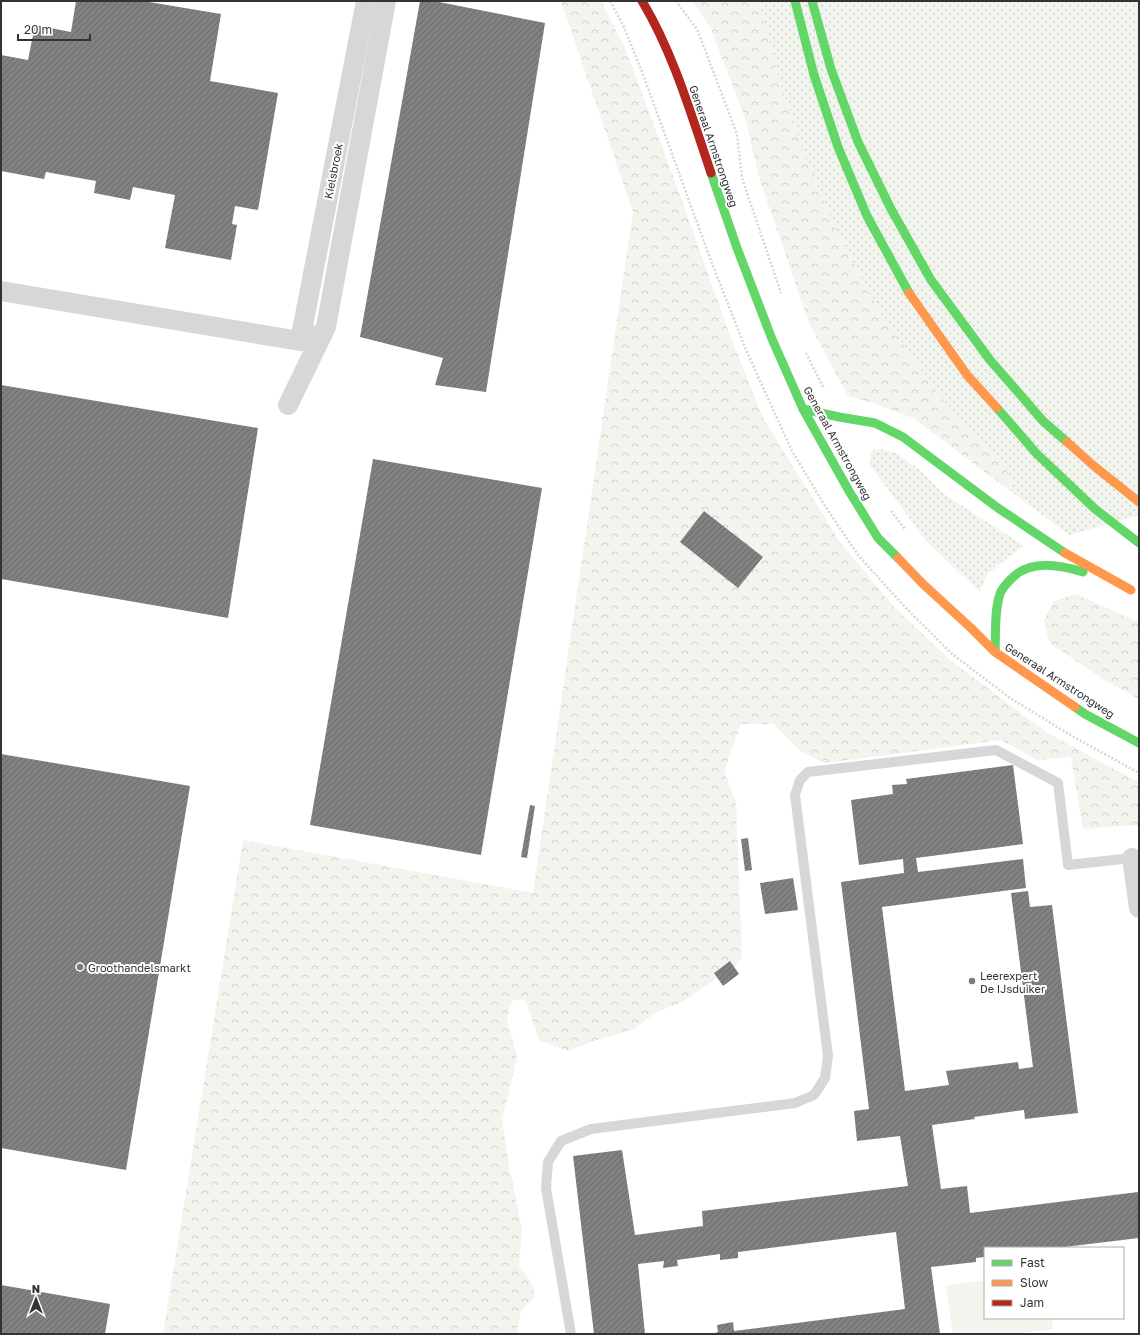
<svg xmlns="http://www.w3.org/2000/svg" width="1140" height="1335" font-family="'Golos Text',sans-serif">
<defs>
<pattern id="grass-dots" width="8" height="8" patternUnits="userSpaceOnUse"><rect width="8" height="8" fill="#f1f5ed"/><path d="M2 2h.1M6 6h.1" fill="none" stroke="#cfd2cc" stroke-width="1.8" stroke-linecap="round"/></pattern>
<pattern id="forest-crowns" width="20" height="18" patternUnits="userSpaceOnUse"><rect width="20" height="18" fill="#f1f5ed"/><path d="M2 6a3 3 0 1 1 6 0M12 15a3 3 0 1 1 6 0" fill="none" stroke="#cfd2cc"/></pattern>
<pattern id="building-hatch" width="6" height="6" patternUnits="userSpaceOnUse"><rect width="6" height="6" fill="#818181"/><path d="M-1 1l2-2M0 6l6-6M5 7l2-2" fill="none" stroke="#6a6a6a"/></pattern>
</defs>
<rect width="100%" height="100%" fill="#fff"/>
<g fill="url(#grass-dots)">
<polygon points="759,1 1139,1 1139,515 1069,535 1010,491 1011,476 940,396 877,308 837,231 806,159 781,85"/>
<polygon points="879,449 896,453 921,471 944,494 1024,546 998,565 986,576 980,592 926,541 870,465 871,451"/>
</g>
<g fill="url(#forest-crowns)">
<polygon points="561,1 601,1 625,48 676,184 729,333 763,418 840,542 894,607 949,659 1046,732 1123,774 1139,782 1139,825 1083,829 1071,757 1037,760 1001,740 825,763 801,752 773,724 741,724 724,771 736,802 742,958 735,966 682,1002 657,1012 632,1030 593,1041 568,1051 539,1040 525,999 512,1001 507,1018 517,1058 502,1119 508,1161 522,1229 519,1266 532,1284 535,1296 521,1312 517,1330 519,1334 163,1334 243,840 533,893 633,212"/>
<polygon points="692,1 759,1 781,85 806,159 837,231 877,308 940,396 1011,476 1010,491 913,418 878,405 848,396 809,323 758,174 746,121 710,26"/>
<polygon points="1075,594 1139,622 1139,699 1104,680 1050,643 1044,621 1053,602"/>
</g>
<polygon fill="#f1f5ed" points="985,1280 985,1318 1052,1318 1053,1329 1015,1334 953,1334 946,1286"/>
<g fill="url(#building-hatch)">
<polygon points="76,1 143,1 221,14 210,81 278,93 258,210 235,206 232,224 237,225 231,260 165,248 175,195 133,187 130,200 94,193 96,181 46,172 44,179 1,171 1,55 28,60 35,25 71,32"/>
<polygon points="420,1 434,1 545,23 486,392 435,385 443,358 360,337"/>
<polygon points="1,385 258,428 228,618 1,579"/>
<polygon points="373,459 542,488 481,855 310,825"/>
<polygon points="704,511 763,557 738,588 680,542"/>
<polygon points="1,754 190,786 126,1170 1,1148"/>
<polygon points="1013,765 1023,844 916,858 918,872 1023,859 1026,888 882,907 905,1091 949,1085 946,1071 1018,1062 1019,1069 1033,1067 1011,893 1028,891 1030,907 1052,905 1078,1113 1025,1119 1024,1110 974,1117 975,1119 932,1125 941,1189 967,1186 970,1213 1138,1192 1139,1238 1056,1248 985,1248 985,1257 976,1258 976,1262 931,1267 940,1334 712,1334 718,1332 717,1325 733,1322 734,1331 905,1309 896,1232 738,1252 738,1258 720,1260 720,1254 677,1260 678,1266 663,1268 664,1261 638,1264 645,1334 594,1334 573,1156 622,1150 635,1235 703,1226 702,1211 908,1186 900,1136 857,1141 854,1111 869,1109 841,882 904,873 903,859 859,865 851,800 893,794 892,785 907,784 906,779"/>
<polygon points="530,805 535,806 527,858 521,857"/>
<polygon points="748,838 752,870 745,871 741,839"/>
<polygon points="793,878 798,910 765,914 760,883"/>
<polygon points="730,961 739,974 723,986 714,973"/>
<polygon points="1,1285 110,1304 105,1334 1,1334"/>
</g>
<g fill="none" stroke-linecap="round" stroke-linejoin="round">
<g stroke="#d6d6d6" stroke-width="2.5" stroke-dasharray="2 2" stroke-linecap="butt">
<polyline points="610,1 624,27 644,77 710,258 746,350 792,451 825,506 858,555 904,606 951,653 1010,698 1072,736 1139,773"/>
<polyline points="676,1 697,29 737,134 742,178 781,293"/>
<polyline points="806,353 824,389"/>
<polyline points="891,511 905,529"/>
</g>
<polyline stroke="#d7d7d7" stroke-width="10" points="571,1334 546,1188 548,1162 561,1141 591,1129 795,1103 814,1095 825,1078 828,1056 795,795 800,780 808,772 996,750 1058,783 1068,865 1132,858"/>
<g stroke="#d7d7d7" stroke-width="20">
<polyline points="1,291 300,341 311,335"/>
<polyline points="300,341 366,1"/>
<polyline points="288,405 326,327 386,1"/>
<polyline points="1132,858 1139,908"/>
</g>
<g stroke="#63d668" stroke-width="9">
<polyline points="795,1 814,75 838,147 867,216 909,293"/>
<polyline points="812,1 831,69 858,142 891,209 931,280 990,360 1043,421 1067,442"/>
<polyline points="711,173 737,248 772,339 803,409 849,491 878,538 898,558"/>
<polyline points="997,408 1036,453 1095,509 1139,543"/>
<polyline points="803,409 839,417 875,423 903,437 998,508 1065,553"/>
<path d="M995,652C996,633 994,612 1000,594C1002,588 1007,583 1011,579C1030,559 1059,565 1083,572"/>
<polyline points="1075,707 1085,714 1139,743"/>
</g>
<g stroke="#ff974d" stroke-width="9">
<polyline points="909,293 967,375 997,408"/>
<polyline points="1067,442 1094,466 1139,502"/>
<polyline points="1065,553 1131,590"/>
<polyline points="898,558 923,584 971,628 995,652 1075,707"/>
</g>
<path stroke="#b3261e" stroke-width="9" d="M642,1C673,52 692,117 711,173"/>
</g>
<g fill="#7a7a7a" stroke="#fff" stroke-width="1.5">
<circle cx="80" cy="967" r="4"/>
<circle cx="972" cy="981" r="4"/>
</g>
<g text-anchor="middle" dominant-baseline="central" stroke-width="4" stroke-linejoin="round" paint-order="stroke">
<g font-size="11" fill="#333" stroke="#fff">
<text transform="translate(714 146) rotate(71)">Generaal Armstrongweg</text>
<text transform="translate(333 171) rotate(-79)">Kielsbroek</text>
<text transform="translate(838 443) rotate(61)">Generaal Armstrongweg</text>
<text transform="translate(1060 680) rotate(33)">Generaal Armstrongweg</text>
</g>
<g font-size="11" fill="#333" stroke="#fff" text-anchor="start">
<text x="88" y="967">Groothandelsmarkt</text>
<text x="980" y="975">Leerexpert<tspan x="980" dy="13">De IJsduiker</tspan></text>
</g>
</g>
<rect width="1140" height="1335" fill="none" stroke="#333333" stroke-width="4"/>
<rect x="984" y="1247" width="140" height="72" fill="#ffffff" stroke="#adadad"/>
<rect x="992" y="1260" width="20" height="6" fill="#63d668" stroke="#adadad"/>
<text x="1020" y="1267" font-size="12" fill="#333333">Fast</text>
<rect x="992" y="1280" width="20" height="6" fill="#ff974d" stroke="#adadad"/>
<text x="1020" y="1287" font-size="12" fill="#333333">Slow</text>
<rect x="992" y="1300" width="20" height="6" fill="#b3261e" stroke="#adadad"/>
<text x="1020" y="1307" font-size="12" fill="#333333">Jam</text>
<g transform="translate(36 1299)" stroke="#ffffff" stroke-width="3" paint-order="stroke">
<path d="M0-3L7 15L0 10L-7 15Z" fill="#333333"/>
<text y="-6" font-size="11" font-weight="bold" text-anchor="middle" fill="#333333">N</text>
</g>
<path d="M18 34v6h72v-6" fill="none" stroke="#333333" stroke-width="2"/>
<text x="24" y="34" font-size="12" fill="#333333" stroke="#ffffff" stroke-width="3" paint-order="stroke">20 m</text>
</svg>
